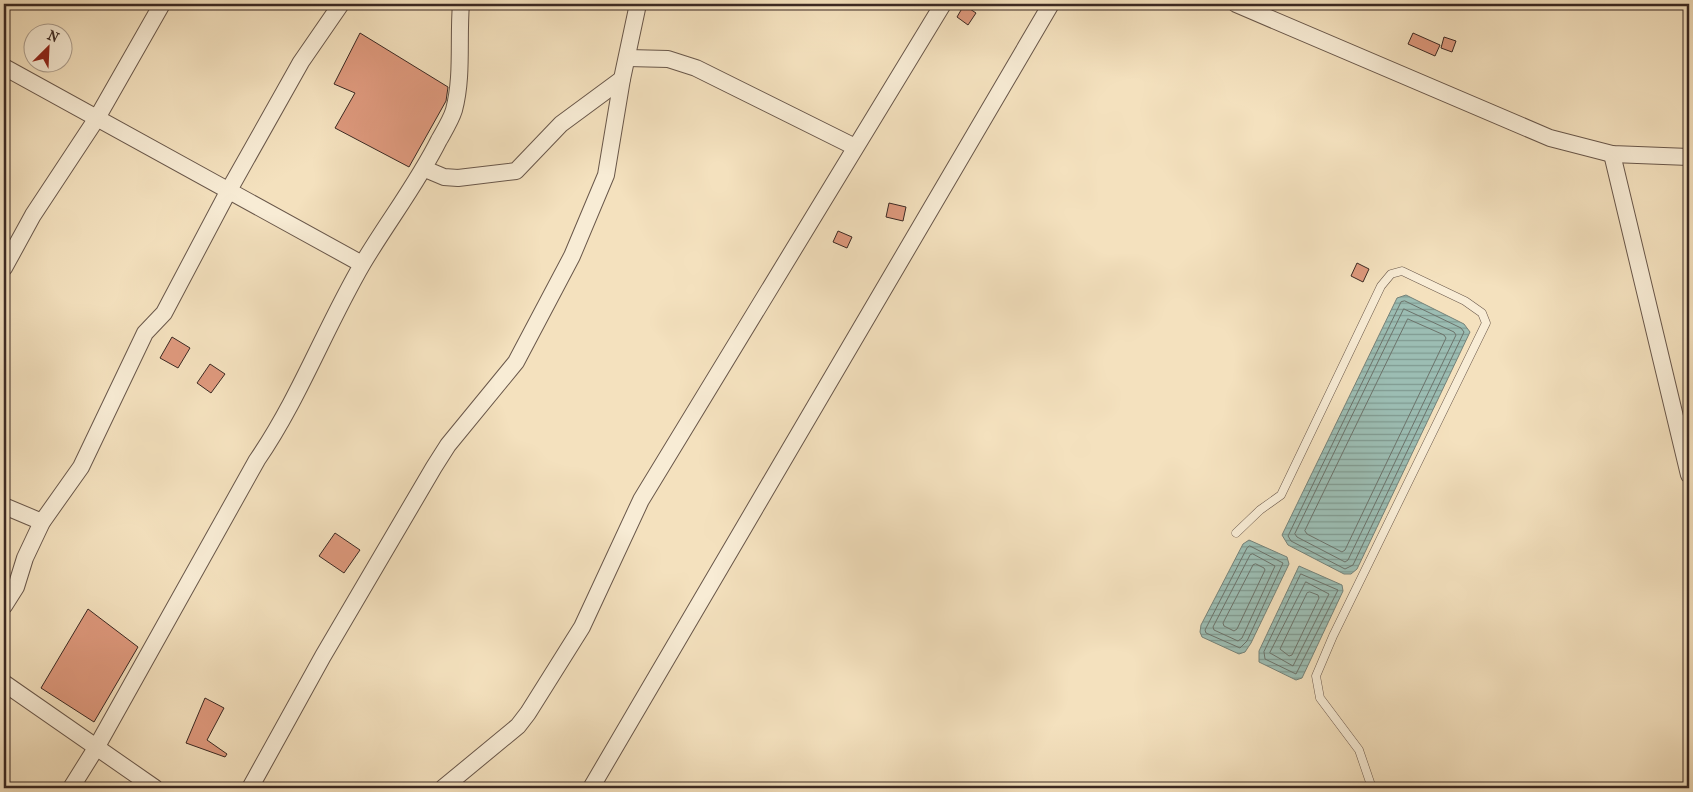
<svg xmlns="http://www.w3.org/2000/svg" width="1693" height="792" font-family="'IM FELL French Canon',serif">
<defs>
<pattern id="water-rules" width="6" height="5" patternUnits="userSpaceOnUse" patternTransform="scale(1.25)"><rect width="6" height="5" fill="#9cbdb3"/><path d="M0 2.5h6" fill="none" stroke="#809a91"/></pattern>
</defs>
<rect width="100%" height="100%" fill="#f4e1be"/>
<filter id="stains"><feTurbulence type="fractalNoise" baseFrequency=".004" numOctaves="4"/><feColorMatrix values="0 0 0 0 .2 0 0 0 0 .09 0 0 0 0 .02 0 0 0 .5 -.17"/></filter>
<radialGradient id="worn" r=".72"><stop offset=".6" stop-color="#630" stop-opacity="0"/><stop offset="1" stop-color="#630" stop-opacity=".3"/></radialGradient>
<g fill="url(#water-rules)" stroke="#758279">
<polygon points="1406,295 1464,324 1470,332 1357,569 1351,574 1344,574 1288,545 1282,535 1397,298"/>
<polygon points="1249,540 1287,557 1289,564 1251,643 1245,652 1239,654 1202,637 1200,632 1201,625 1243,544"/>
<polygon points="1299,566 1342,585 1343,591 1302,678 1296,680 1259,662 1259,651"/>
</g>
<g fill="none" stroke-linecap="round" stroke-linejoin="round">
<g stroke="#6c736b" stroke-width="1">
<polygon points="1405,301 1461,328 1464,332 1353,565 1345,569 1291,541 1288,536 1401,302"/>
<polygon points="1404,309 1454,332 1456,335 1348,560 1345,562 1297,537 1295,534"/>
<polygon points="1408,319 1444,335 1446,338 1345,550 1342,552 1307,534 1305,531"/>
<polygon points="1250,546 1283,563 1247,641 1240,648 1206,633 1205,630 1247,548"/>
<polygon points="1253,554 1275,566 1242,638 1238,641 1214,630 1213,627 1250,555"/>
<polygon points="1256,564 1264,568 1265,570 1237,629 1234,631 1224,626 1223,623 1253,565"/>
<polygon points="1301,574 1338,590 1296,674 1265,659 1264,652"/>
<polygon points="1306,582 1329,594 1293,666 1270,653"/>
<polygon points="1310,592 1318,595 1319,598 1292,655 1289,656 1280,649 1307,593"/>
</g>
</g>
<g fill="#de997d" stroke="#3b2923">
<polygon points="964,5 976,13 968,25 957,17"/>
<polygon points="360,33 448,87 446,101 409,167 335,128 355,93 334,84"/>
<polygon points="1413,33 1440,45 1435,56 1408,44"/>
<polygon points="1444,37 1456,41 1452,52 1441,48"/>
<polygon points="889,203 906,207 903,221 886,217"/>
<polygon points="838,231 852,237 847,248 833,242"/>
<polygon points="1357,263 1369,269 1363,282 1351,276"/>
<polygon points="172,337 190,348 178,368 160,358"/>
<polygon points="210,364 225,374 211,393 197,383"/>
<polygon points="335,533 360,550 344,573 319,556"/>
<polygon points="88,609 138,647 94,722 41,688"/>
<polygon points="205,698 224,708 207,740 227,754 225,757 186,743"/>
</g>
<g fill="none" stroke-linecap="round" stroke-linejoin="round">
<defs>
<polyline id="service" points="1236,533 1260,510 1281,495 1381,286 1391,274 1402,271 1465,301 1482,313 1486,323 1333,636 1316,676 1320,698 1359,750 1372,788"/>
<g id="minor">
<polyline points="1236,4 1550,138 1612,154 1689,157"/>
<polyline points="628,58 668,59 696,68 855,147"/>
<polyline points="4,67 362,264"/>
<polyline points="1612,154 1689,475"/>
<polyline points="425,169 444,177 458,178 516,171 561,124 622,79"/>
<polyline points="4,268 33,215 97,118 162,4"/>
<polyline points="4,506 42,522"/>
<polyline points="4,606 16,587 25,558 42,522 81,467 145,333 164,313 229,190 301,62 341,4"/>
<polyline points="4,683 155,788"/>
<path d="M71,788L96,748L257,460C299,399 325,328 363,263C388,221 417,184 439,140C444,131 451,120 454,110C463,76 458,39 461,4"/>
<polyline points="250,788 323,656 434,467 448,445 516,362 572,256 606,175 622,79 638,4"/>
<polyline points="443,788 518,726 528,713 582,627 641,500 943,4"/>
<polyline points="591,788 1051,4"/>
</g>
</defs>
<use href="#service" stroke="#69574a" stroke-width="9"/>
<use href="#minor" stroke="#69574a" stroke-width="18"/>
<use href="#service" stroke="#f8ecd5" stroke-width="8"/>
<use href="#minor" stroke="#f8ecd5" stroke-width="16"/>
</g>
<rect width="1693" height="792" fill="none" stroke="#f4e1be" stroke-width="20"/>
<rect x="5" y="5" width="1683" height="782" fill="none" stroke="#3b2923" stroke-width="2.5"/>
<rect x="10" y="10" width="1673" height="772" fill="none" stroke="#3b2923"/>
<g transform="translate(48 48) rotate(24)"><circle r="24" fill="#f8ecd5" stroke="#ac9e8e"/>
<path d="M0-4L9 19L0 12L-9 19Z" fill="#8f2418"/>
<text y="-8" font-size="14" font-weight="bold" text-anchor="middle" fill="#3b2923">N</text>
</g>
<rect width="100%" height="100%" filter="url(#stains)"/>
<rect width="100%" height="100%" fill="url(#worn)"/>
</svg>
